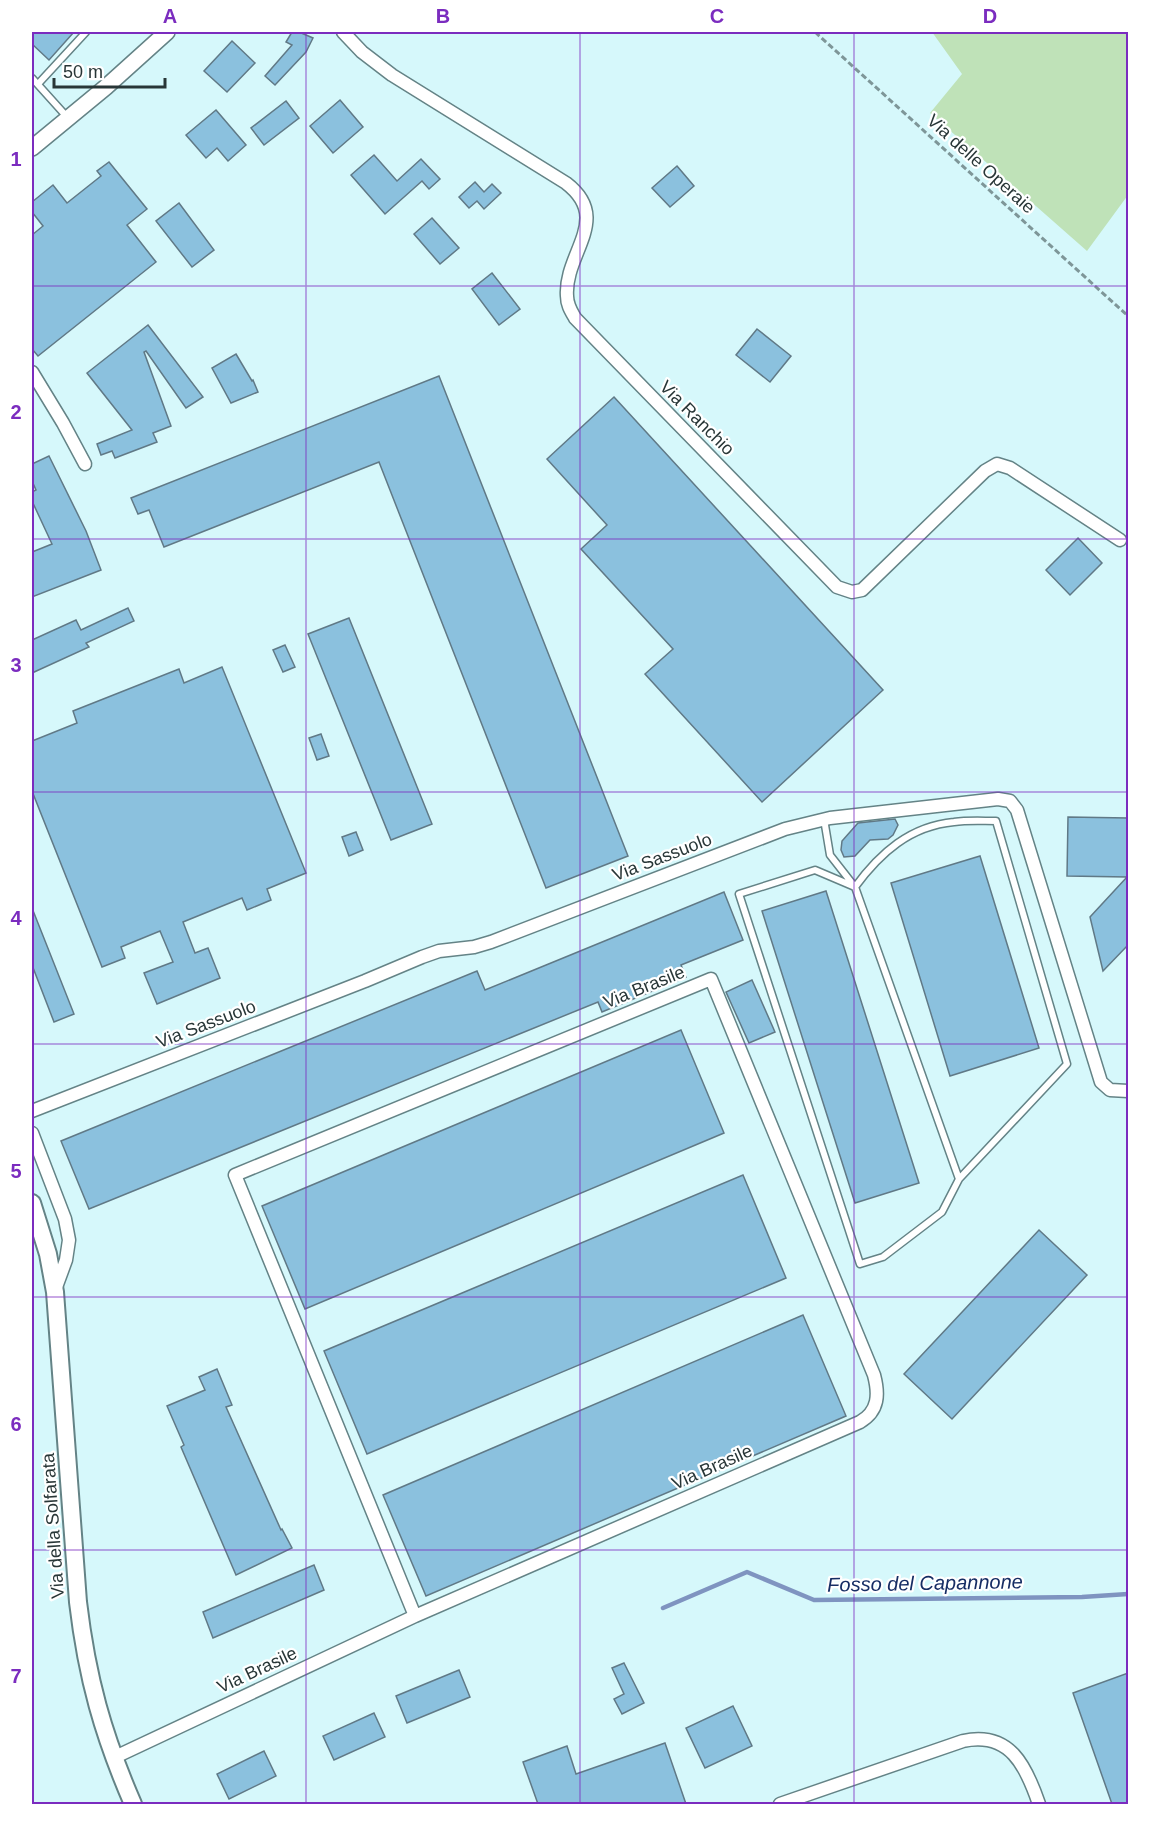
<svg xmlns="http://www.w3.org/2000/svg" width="1160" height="1836" font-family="Arial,sans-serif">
<rect width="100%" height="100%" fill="#d6f8fb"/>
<polygon fill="#bfe2b8" points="932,32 1128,32 1128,195 1087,251 930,113 962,74"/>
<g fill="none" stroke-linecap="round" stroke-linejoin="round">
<polyline stroke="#7f94c0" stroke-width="4.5" points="663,1608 747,1572 814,1600 1082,1597 1128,1594"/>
</g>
<g fill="#8bc1de" stroke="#607986" stroke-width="1.5">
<polygon points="32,32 74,32 49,60 32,44"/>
<polygon points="292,32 299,32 313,38 306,52 275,85 265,76 292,45 286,42"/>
<polygon points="232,41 255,63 227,92 204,71"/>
<polygon points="340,100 363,127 333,153 310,126"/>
<polygon points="286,101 299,118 264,145 251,128"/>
<polygon points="216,110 246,145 228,161 217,148 206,158 186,135"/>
<polygon points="374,155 397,181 421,159 440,179 429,189 422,181 385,214 351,175"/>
<polygon points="109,162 147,209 127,225 156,262 38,356 32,349 32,235 43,226 32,212 32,202 53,185 67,203 101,176 97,171"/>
<polygon points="677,166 694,186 670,207 652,188"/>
<polygon points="475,182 484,192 492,184 501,193 484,209 477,201 469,208 459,197"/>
<polygon points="179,203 214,250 192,267 156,221"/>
<polygon points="432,218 459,248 440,264 414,234"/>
<polygon points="492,273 520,309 499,325 472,289"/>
<polygon points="148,325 203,397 186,408 146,351 144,352 171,426 153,433 157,442 115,458 112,451 101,455 97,444 132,430 87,373"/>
<polygon points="757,329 791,356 770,382 736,355"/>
<polygon points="236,354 252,381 253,380 258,392 231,403 212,368"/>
<polygon points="439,376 628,856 546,888 379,462 164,547 149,510 138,514 131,498"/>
<polygon points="614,397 883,690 762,802 645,674 673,649 581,549 607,525 547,459"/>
<polygon points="49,456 86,531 101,570 32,597 32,552 52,544 32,501 32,492 36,490 32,481 32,464"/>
<polygon points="1078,538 1102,563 1070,595 1046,570"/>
<polygon points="128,608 134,621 86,643 89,647 32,673 32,640 76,620 81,630"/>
<polygon points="349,618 432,824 391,840 308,634"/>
<polygon points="285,645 295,667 283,672 273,650"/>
<polygon points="222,667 306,873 267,889 271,900 247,910 242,898 183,922 195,953 208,948 220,978 157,1004 144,973 173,962 160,931 121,947 125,958 102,967 32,791 32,741 77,723 73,711 179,669 184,683"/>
<polygon points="321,734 329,756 317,760 309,738"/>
<polygon points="1068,817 1128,818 1128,945 1103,971 1090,917 1127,877 1067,876"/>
<polygon points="895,819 898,825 893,835 888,839 870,840 855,856 844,857 841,850 842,841 858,823"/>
<polygon points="356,832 363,850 349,856 342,837"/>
<polygon points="980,856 1039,1048 950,1076 891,883"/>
<polygon points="826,891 919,1183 855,1203 762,911"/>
<polygon points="724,892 743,940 681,965 686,977 602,1012 598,1002 89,1209 61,1141 477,971 485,990"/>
<polygon points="32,908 74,1014 54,1022 32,965"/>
<polygon points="752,980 775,1032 749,1043 726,992"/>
<polygon points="681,1030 724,1133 305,1309 262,1206"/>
<polygon points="743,1175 786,1278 367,1454 324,1351"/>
<polygon points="1039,1230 1087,1275 952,1419 904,1374"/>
<polygon points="803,1315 846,1416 426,1596 383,1495"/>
<polygon points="217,1369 232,1405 226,1407 281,1530 282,1529 292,1548 236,1575 181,1447 184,1445 167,1406 205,1390 199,1377"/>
<polygon points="314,1565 324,1590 213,1638 203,1612"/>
<polygon points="624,1663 644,1703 622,1714 614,1699 624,1694 612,1668"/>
<polygon points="459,1670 470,1697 407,1723 396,1696"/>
<polygon points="1128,1673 1128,1804 1112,1804 1073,1693"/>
<polygon points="733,1706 752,1746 705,1768 686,1728"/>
<polygon points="374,1713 385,1737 334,1760 323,1736"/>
<polygon points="665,1743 686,1804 538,1804 523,1762 567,1746 576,1774"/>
<polygon points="264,1751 276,1776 229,1799 217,1774"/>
</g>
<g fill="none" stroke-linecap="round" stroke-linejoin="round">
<defs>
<g id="service">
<polyline points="32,78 68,118"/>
<polyline points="38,84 86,32"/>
<path d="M824,819L830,855L855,887L815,870L739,894L860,1264L883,1257L942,1212L959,1179L1067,1064L996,821C982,821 968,820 954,822C910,826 880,853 855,887L959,1179"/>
</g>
<g id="minor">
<path d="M343,32L362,52L392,75L566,183C613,219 564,253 567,296C567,305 571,311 575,318L837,587L852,592L862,590L985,471L997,464L1010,468L1120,540"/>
<polyline points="32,372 63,423 85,464"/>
<polyline points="32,1111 365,981 422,957 439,951 474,947 491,942 785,829 830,818 998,799 1010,801 1017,810 1101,1082 1110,1090 1128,1091"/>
<polyline points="32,1133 65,1219 69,1240 66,1260 55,1290"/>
<path d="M113,1758L415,1616L860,1422C879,1411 879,1394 874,1375L711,979L235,1175L415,1616"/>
<path d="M780,1804L963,1741C1010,1731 1026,1766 1039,1804"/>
</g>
<polyline id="tertiary" points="32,148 106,87 167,32"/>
<path id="secondary" d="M32,1203L48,1254L55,1292L78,1602C87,1678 103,1735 133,1804"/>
</defs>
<use href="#service" stroke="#648386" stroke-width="9"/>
<use href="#minor" stroke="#648386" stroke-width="15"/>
<use href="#tertiary" stroke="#648386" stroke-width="18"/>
<use href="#secondary" stroke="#648386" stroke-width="20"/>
<polyline stroke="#7e9698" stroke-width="3" stroke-dasharray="6 3" stroke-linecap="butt" points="815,32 1128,316"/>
<use href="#service" stroke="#fff" stroke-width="6"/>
<use href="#minor" stroke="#fff" stroke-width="12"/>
<use href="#tertiary" stroke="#fff" stroke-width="15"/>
<use href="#secondary" stroke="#fff" stroke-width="16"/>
</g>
<path fill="none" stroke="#7b2cbf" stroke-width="1.5" stroke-opacity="0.55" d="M306,32V1804M580,32V1804M854,32V1804M32,286H1128M32,539H1128M32,792H1128M32,1044H1128M32,1297H1128M32,1550H1128"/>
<g text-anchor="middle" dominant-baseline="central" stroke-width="4.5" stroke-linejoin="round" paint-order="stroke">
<g font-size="18" fill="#283637" stroke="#fff">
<text transform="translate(981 164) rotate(42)">Via delle Operaie</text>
<text transform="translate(697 418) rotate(45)">Via Ranchio</text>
<text transform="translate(662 857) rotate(-21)">Via Sassuolo</text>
<text transform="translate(644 987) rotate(-22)">Via Brasile</text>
<text transform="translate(206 1024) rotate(-21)">Via Sassuolo</text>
<text transform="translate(712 1467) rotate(-24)">Via Brasile</text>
<text transform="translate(53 1526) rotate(-94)">Via della Solfarata</text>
<text transform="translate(257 1670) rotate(-25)">Via Brasile</text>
</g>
<g font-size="20" font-style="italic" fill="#162d64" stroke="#fff">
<text transform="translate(925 1583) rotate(-1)">Fosso del Capannone</text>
</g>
</g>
<rect width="1160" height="1836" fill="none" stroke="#ffffff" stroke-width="66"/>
<path d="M54 78v9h111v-9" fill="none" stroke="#283637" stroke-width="3"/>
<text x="63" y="78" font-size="18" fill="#283637" stroke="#ffffff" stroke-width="4.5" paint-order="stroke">50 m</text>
<rect x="33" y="33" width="1094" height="1770" fill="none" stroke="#7b2cbf" stroke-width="2"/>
<g font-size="20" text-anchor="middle" font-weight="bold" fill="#7b2cbf">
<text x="170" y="23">A</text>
<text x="443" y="23">B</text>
<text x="717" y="23">C</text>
<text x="990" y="23">D</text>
<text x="16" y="166">1</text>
<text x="16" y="419">2</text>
<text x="16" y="672">3</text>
<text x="16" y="925">4</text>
<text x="16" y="1178">5</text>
<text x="16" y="1431">6</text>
<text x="16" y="1683">7</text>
</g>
</svg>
